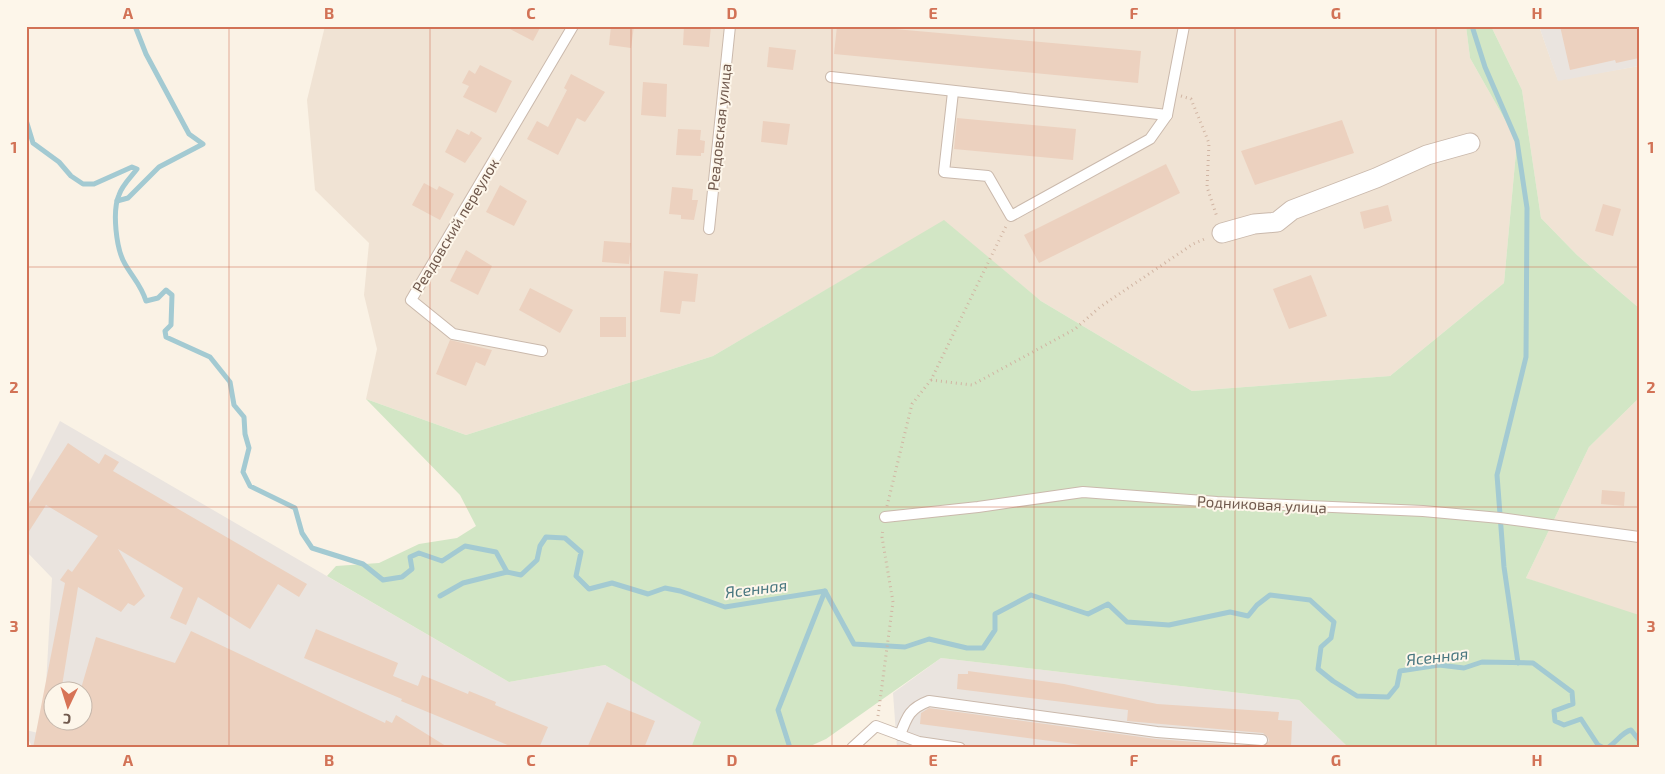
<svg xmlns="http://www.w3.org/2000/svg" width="1665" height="774" font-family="'Exo 2',sans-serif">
<rect width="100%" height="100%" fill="#faf2e5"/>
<g fill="#f0e3d4">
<polygon points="325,26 1466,26 1470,58 1517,141 1504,283 1390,376 1192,391 1041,301 944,221 713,356 466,435 366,399 377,349 364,295 369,243 315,190 307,100"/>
<polygon points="1491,26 1539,26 1558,80 1639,66 1639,308 1577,255 1541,218 1522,90"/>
<polygon points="1639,398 1639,619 1526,578 1589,447"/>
</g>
<g fill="#eae4df" fill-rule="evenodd">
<polygon points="1539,26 1639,26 1639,66 1558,81"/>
<path d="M60,421L509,682L605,665L702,722L691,748H33L26,735V730L42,734L44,721L52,578L26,551V489ZM52,692H82V722H52Z"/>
<polygon points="941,658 1299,700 1349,748 897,748 893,693"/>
</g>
<polygon fill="#d2e6c5" points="1466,26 1491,26 1522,90 1541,218 1577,255 1639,308 1639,398 1589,447 1526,578 1639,615 1639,748 1349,748 1299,700 941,658 826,739 806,748 691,748 701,722 605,665 509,682 327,576 336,566 379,563 419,544 457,538 476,526 460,495 366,399 466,435 713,356 944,220 1041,301 1192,391 1390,376 1504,283 1517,141 1470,58"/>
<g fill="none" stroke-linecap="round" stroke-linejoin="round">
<g stroke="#a3cad2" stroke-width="5">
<polyline points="1472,26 1485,67 1517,141 1527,208 1526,357 1497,475 1504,567 1518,663"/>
<path d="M26,120L33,143L59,162L71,176L83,184H94L132,167L137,169C131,177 122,185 119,195C112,211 116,249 125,264C133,278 141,285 146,301L158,298L166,290L172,295L171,325L165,331L166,337L210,357L230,382L234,405L244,417L245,434L249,448L243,472L250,486L295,508L302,533L312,548L363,564L383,580L402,577L412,569L410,557L419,553L442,561L465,546L496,552L507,572L521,575L537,560L540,546L546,537L565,538L581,552L576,576L589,589L612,583L648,594L665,588L680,591L725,607L825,591L854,644L905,647L929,639L967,648H983L995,630V614L1031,595L1088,614L1108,604L1127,622L1169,625L1230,612L1248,616L1257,605L1270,595L1310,600L1334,622L1331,638L1321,647L1318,669L1333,681L1357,696L1388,697L1397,686L1400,671L1439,665L1464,668L1482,662L1533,663L1572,692L1573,704L1554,711L1555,721L1564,725L1581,719L1598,745L1604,748"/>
<polyline points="117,201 128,198 159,167 203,144 189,134 146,54 135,26"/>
<polyline points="440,596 463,583 507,572"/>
<polyline points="790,748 778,710 825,591"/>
<path d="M1607,748C1616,743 1622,732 1631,730L1639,740"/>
</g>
</g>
<g fill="#ecd1bf">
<polygon points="504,26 541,26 533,41"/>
<polygon points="611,26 634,26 631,48 609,45"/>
<polygon points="684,26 711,26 709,47 683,45"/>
<polygon points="837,26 861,26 1141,51 1138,83 834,54"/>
<polygon points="1560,26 1639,26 1639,58 1616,63 1615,60 1570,70"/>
<polygon points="769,47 796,50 793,70 767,67"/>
<polygon points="480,65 512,81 496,113 463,97 469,86 462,83 469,70 475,74"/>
<polygon points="571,74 605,92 585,122 577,118 558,155 527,139 537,121 548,127 567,90 564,88"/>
<polygon points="643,82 667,84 666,117 641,115"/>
<polygon points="957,118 1076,129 1073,160 954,149"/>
<polygon points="1342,120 1354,153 1255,185 1241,151"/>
<polygon points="763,121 790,124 787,145 761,142"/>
<polygon points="457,129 469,135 471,131 482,138 465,163 445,152"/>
<polygon points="678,129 701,130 700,140 705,141 704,153 701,153 701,156 676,155"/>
<polygon points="1166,164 1180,193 1039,263 1024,235"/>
<polygon points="424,183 437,190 439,186 454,194 440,220 412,205"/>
<polygon points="500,185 527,201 514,226 486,212"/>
<polygon points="672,187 693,189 692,200 698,200 694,220 681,219 681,215 669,214"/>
<polygon points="1603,204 1621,209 1613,236 1595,231"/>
<polygon points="1388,205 1392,221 1364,229 1360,212"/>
<polygon points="604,241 631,243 629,264 602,262"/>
<polygon points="466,250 492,266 478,295 450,281"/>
<polygon points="664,271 698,274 695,302 682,301 680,314 660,312"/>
<polygon points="1311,275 1327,316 1289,329 1273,289"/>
<polygon points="530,288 573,310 560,333 519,310"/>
<rect x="600" y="317" width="26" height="20"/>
<polygon points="450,340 492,350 485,366 476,362 466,386 436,374"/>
<polygon points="68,443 99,464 105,454 119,462 113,471 307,584 299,597 278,584 250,629 198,597 186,625 170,618 183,588 118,549 145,596 134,606 128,603 121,612 78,587 61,692 52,692 52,722 56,722 55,727 68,730 71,722 82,725 82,692 80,692 96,637 175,663 191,631 385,723 386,720 392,723 396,715 449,748 33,748 65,583 60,580 68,569 72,572 98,536 46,505 26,536 26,508"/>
<polygon points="1602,490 1625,492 1624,506 1601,504"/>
<polygon points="316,629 398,663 393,676 418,686 422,675 468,694 469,691 496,702 495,705 548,727 539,748 515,748 401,701 402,699 304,658"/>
<polygon points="968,671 1064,684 1157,704 1279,712 1278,720 1292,721 1291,748 1104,748 920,724 921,713 929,708 1156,739 1261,747 1269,741 1268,737 1263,733 1127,721 1128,710 957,689 958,674 968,674"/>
<polygon points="607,702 655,721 644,748 587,748"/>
</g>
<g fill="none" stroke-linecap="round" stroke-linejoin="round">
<defs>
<g id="service">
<polyline points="831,77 1167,115 1184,26"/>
<polyline points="953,92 944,172 988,176 1011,216 1150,139 1167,115"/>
<polyline points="709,229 730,26"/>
<polyline points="542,351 453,334 411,300 573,26"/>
<polyline points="885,517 978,507 1083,492 1217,502 1423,511 1500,518 1639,537"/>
<path d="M900,735C907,716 910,708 929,701L1157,732L1262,740"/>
<polyline points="852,748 876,726 919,742 960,748"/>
</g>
<polyline id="minor" points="1222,233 1254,224 1277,222 1292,210 1376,178 1427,155 1470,143"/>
</defs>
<use href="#service" stroke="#cab9ac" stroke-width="12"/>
<use href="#minor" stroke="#cab9ac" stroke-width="21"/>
<g stroke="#d1b5a3" stroke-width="3" stroke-dasharray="1 4" stroke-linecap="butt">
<polyline points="1181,96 1191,99 1209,143 1207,187 1217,217"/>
<polyline points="931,380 972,385 1075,329 1100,307 1193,244 1207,238"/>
<polyline points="887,506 912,404 931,380 1006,226"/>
<polyline points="878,716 893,602 882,537 883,529"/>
</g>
<use href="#service" stroke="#fff" stroke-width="10"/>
<use href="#minor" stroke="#fff" stroke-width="19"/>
</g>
<path fill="none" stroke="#d27256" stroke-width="1" stroke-opacity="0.55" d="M229,26V748M430,26V748M631,26V748M832,26V748M1034,26V748M1235,26V748M1436,26V748M26,267H1639M26,507H1639"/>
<g text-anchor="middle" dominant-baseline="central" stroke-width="4" stroke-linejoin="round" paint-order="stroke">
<g font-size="15" fill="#70594d" stroke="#fdf6ea">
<text transform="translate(719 127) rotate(-84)">Реадовская улица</text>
<text transform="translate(455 225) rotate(-59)">Реадовский переулок</text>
<text transform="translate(1262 504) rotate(3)">Родниковая улица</text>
</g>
<g font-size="16" font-style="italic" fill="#497780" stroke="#fdf6ea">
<text transform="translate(756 588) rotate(-7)">Ясенная</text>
<text transform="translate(1437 656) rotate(-6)">Ясенная</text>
</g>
</g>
<rect width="1665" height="774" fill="none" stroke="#fdf6ea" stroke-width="55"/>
<g transform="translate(68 706) rotate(184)"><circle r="24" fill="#fdf6ea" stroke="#c5b7ab"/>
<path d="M0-4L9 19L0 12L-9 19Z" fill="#d77356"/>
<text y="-8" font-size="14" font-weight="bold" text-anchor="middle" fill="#70594d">С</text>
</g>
<rect x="28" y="28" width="1610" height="718" fill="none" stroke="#d27256" stroke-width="2"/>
<g font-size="16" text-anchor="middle" font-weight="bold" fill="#d27256">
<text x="128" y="19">A</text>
<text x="329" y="19">B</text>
<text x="531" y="19">C</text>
<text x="732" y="19">D</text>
<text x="933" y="19">E</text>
<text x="1134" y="19">F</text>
<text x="1336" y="19">G</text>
<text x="1537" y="19">H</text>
<text x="14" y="153">1</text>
<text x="1651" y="153">1</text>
<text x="14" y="393">2</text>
<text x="1651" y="393">2</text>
<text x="14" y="632">3</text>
<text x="1651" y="632">3</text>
<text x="128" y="766">A</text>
<text x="329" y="766">B</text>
<text x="531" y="766">C</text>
<text x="732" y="766">D</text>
<text x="933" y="766">E</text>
<text x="1134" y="766">F</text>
<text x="1336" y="766">G</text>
<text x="1537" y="766">H</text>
</g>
</svg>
